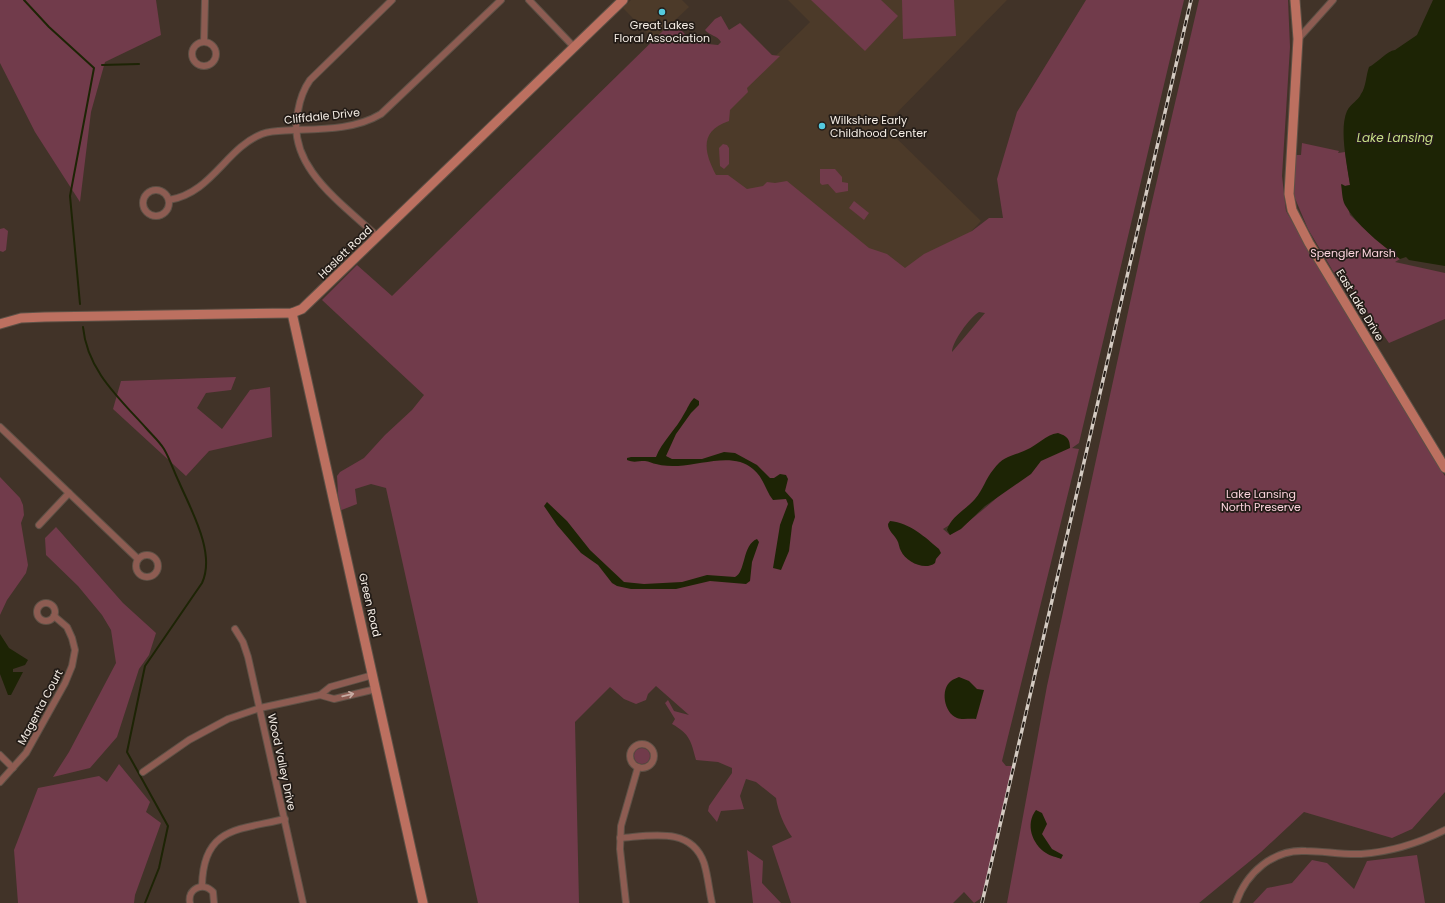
<svg xmlns="http://www.w3.org/2000/svg" width="1445" height="903" font-family="Poppins,sans-serif">
<rect width="100%" height="100%" fill="#413328"/>
<g fill="#4c3a29">
<polygon points="631,0 682,0 689,7 654,40 623,8"/>
<polygon points="788,0 1007,0 884,126 981,221 949,255 884,285 776,183 742,205 691,157 689,141 810,22"/>
</g>
<g fill="#713b4b" fill-rule="evenodd">
<polygon points="0,0 156,0 161,35 105,62 91,112 80,202 35,132 0,63"/>
<polygon points="811,0 881,0 898,16 865,51"/>
<polygon points="902,0 954,0 956,36 903,39"/>
<path d="M1086,0H1184L1079,443L1072,448L1079,449L1002,761L1006,766H1013L985,887L980,899L974,903L964,892L953,903H791L772,846L792,837C784,826 778,811 776,798L756,782L746,779L740,796L744,809L721,811L717,822L708,811L709,806L732,773V768L718,762L696,760C691,741 690,734 672,724L675,719L665,703L668,700L674,711L689,715L656,686L648,694L646,700L636,704L624,699L610,687L575,722L579,903H478L386,488L371,484L355,489L357,504L339,511L337,476L340,472L364,458L385,435L412,410L424,395L322,300L357,265L392,296L669,25L676,31L679,28L688,37L690,35L708,44L718,45L721,42C717,35 710,36 705,30L715,19L721,16L729,30L740,23L772,55L780,56L747,88L748,92L730,110L729,121C699,131 704,152 716,175H728L747,189L763,186L767,182L775,183L787,181L869,248L887,254L905,268L924,254L972,231L989,218H1003L997,179L1017,112ZM979,312L985,313L952,352C952,342 970,317 979,312ZM1004,491C987,507 969,522 950,535L943,529Z"/>
<polygon points="1199,0 1288,0 1290,47 1282,176 1286,211 1430,453 1445,476 1445,792 1412,829 1392,838 1304,812 1261,852 1199,903 1007,903 1047,686 1151,206"/>
<polygon points="1302,143 1339,151 1338,153 1345,152 1350,185 1345,186 1342,184 1350,215 1375,239 1400,259 1395,262 1445,273 1445,319 1389,343 1349,285 1343,288 1308,229 1294,196 1295,155 1301,155"/>
<polygon points="723,144 727,145 729,148 729,164 724,169 720,166 719,148"/>
<polygon points="820,169 835,169 842,177 842,182 848,183 848,191 836,193 828,184 822,185 820,183"/>
<polygon points="854,201 869,213 864,220 849,208"/>
<polygon points="4,228 8,231 6,250 3,252 0,251 0,229"/>
<polygon points="236,377 231,390 206,393 197,408 222,429 250,390 270,387 272,437 209,451 186,476 113,409 121,381"/>
<polygon points="0,477 20,498 23,505 24,515 21,523 28,565 26,573 7,600 0,615"/>
<polygon points="56,527 123,603 156,633 149,655 139,669 117,737 90,768 53,777 69,752 116,663 111,630 102,615 78,586 46,555 45,538"/>
<circle cx="642" cy="756" r="8"/>
<polygon points="119,764 150,802 146,812 161,823 135,895 134,903 18,903 14,850 38,788 99,776 107,782"/>
<polygon points="747,850 763,861 762,883 781,903 753,903"/>
<polygon points="1417,855 1425,903 1253,903 1267,888 1292,883 1312,860 1327,863 1354,889 1367,861"/>
</g>
<g fill="#1d2405">
<path d="M1433,0H1445V266L1409,260L1406,257L1400,259C1380,243 1358,227 1345,205C1342,200 1342,189 1341,184L1345,186L1350,185C1347,165 1339,129 1347,111C1351,103 1358,101 1361,94C1366,87 1366,75 1369,67C1377,63 1387,51 1395,50L1417,35Z"/>
<path d="M694,398L699,401V405L691,413L676,434L666,456L672,459H702L724,452L735,453L757,465L770,478H774L780,474L786,475L788,479L785,491L793,500L795,517L792,526L789,551L781,570L773,568L780,525L788,504L786,499L773,500C765,490 764,478 753,469C733,452 702,465 678,466C671,466 663,466 656,464C653,464 649,461 645,461C637,461 634,463 627,460V458L631,457H656C661,443 677,428 684,414C688,408 689,403 694,398Z"/>
<path d="M1058,433C1067,436 1070,439 1070,448L1041,461L1031,474L985,506L961,529L950,535L947,530C951,516 967,509 975,499C983,490 986,478 993,470C1004,455 1011,457 1026,450C1038,445 1045,435 1058,433Z"/>
<path d="M547,502L567,521L590,550L624,582L644,584L682,582L707,575L735,577C746,572 742,545 757,539L759,542L752,562L750,581L746,584L710,581L676,589H631L617,586L612,583L598,565L581,553L557,525L544,506Z"/>
<path d="M890,521C910,523 925,537 939,549L941,553L936,559L935,563C925,571 906,562 901,551C899,548 899,543 897,540C894,534 888,531 888,524Z"/>
<polygon points="0,634 9,648 28,660 25,665 13,669 13,672 23,672 11,695 8,695 0,674"/>
<path d="M959,677L969,681L977,689L984,690L976,719C970,718 962,720 957,718C944,713 940,689 951,681C953,679 957,678 959,677Z"/>
<path d="M1036,810L1042,813L1047,824L1042,834L1052,849L1063,855L1061,859C1057,857 1050,856 1046,853C1032,844 1025,824 1036,810Z"/>
</g>
<g fill="none" stroke-linecap="round" stroke-linejoin="round">
<g stroke="#1d2405" stroke-width="2">
<polyline points="24,0 49,27 94,68 70,196 80,304"/>
<polyline points="102,65 139,64"/>
<path d="M83,327C87,370 119,398 146,428C152,435 159,441 164,449C170,459 174,472 179,482C191,510 216,553 202,583L145,666L127,752L168,826L159,868L145,903"/>
</g>
<defs>
<g id="street">
<polyline points="529,0 574,47"/>
<polyline points="1298,39 1333,0"/>
<circle cx="204" cy="54" r="12"/>
<polyline points="204,42 205,0"/>
<circle cx="156" cy="203" r="13"/>
<path d="M169,200C212,193 226,148 262,134C273,130 284,131 295,130C325,129 356,129 381,114L501,0"/>
<path d="M378,237C343,204 285,166 298,111C300,99 303,90 310,80L392,0"/>
<polyline points="0,427 138,559"/>
<polyline points="39,525 69,493"/>
<circle cx="147" cy="566" r="11"/>
<circle cx="46" cy="612" r="9"/>
<polyline points="235,629 243,642 248,657 303,903"/>
<polyline points="320,695 330,687 373,675"/>
<circle cx="642" cy="756" r="12"/>
<polyline points="0,755 13,768"/>
<polyline points="143,772 189,740 228,719 260,708 320,695 334,699 376,689"/>
<polyline points="0,782 26,753 65,683 72,666 75,650 72,638 67,627 54,616"/>
<path d="M620,838C650,836 691,826 704,863C708,876 709,890 712,903"/>
<path d="M202,886C203,827 238,830 285,819"/>
<path d="M190,903C187,889 203,881 213,892L214,903"/>
<polyline points="626,903 620,849 621,826 638,767"/>
<path d="M1236,903C1246,873 1273,849 1306,851C1324,851 1342,855 1361,854C1390,852 1419,843 1445,830"/>
</g>
<g id="secondary">
<polyline points="1295,0 1298,39 1289,194 1292,210 1309,243 1445,468"/>
<polyline points="292,313 423,903"/>
<polyline points="0,324 21,318 45,317 292,313 302,309 623,0"/>
</g>
</defs>
<use href="#street" stroke="#5e5146" stroke-width="8"/>
<use href="#secondary" stroke="#5e5146" stroke-width="11"/>
<use href="#street" stroke="#8d5c52" stroke-width="6"/>
<use href="#secondary" stroke="#bc7060" stroke-width="9"/>
<defs>
<polyline id="rail" points="982,903 1191,0"/>
</defs>
<use href="#rail" stroke="#d4cbc2" stroke-width="3.5"/>
<use href="#rail" stroke="#231c17" stroke-width="2" stroke-dasharray="6" stroke-linecap="butt"/>
</g>
<defs><path id="oneway-shaft" d="M-6 0H5M1.5-3L5.5 0L1.5 3" fill="none" stroke-width="1.6" stroke-linecap="round" stroke-linejoin="round"/></defs>
<use stroke="#c7aca3" href="#oneway-shaft" transform="translate(348 695) rotate(-13)"/>
<g fill="#54cade" stroke="#231c17" stroke-width="1.5">
<circle cx="662" cy="12" r="4"/>
<circle cx="822" cy="126" r="4"/>
</g>
<g text-anchor="middle" dominant-baseline="central" stroke-width="3.5" stroke-linejoin="round" paint-order="stroke">
<g font-size="11" fill="#f6eee6" stroke="#231c17">
<text x="662" y="25">Great Lakes<tspan x="662" dy="13">Floral Association</tspan></text>
<text x="830" y="120" text-anchor="start">Wilkshire Early<tspan x="830" dy="13">Childhood Center</tspan></text>
</g>
<g font-size="11" fill="#f6eee6" stroke="#231c17">
<text transform="translate(322 116) rotate(-6)">Cliffdale Drive</text>
<text transform="translate(345 252) rotate(-44)">Haslett Road</text>
<text transform="translate(1360 305) rotate(59)">East Lake Drive</text>
<text transform="translate(370 605) rotate(77)">Green Road</text>
<text transform="translate(40 707) rotate(-62)">Magenta Court</text>
<text transform="translate(282 762) rotate(78)">Wood Valley Drive</text>
</g>
<g font-size="11" fill="#fad2db" stroke="#231c17">
<text x="1353" y="253">Spengler Marsh</text>
<text x="1261" y="494">Lake Lansing<tspan x="1261" dy="13">North Preserve</tspan></text>
</g>
<g font-size="12" font-style="italic" fill="#c7df86" stroke="#231c17">
<text x="1395" y="137">Lake Lansing</text>
</g>
</g>
</svg>
